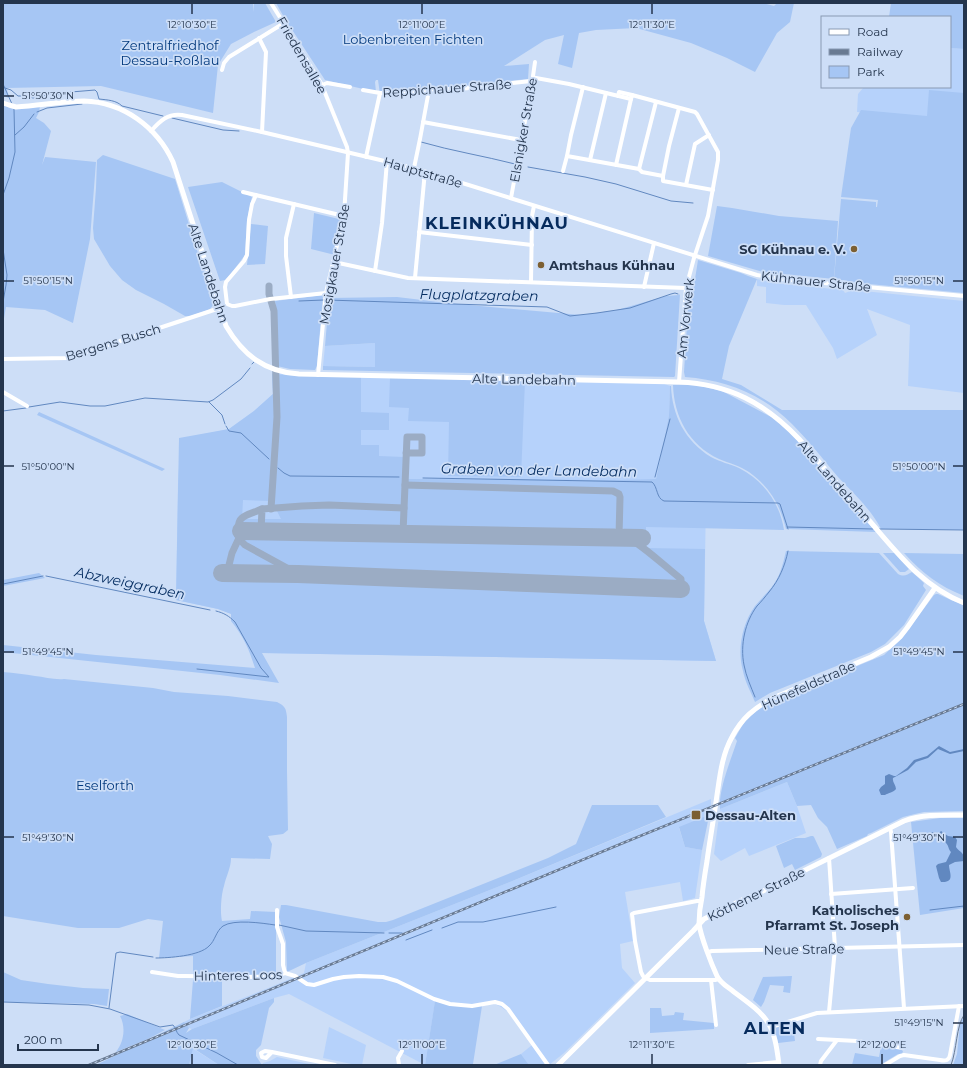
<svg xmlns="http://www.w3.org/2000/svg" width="967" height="1068" font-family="Montserrat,sans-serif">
<rect width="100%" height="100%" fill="#cddef7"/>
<g fill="#b6d2fb">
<polygon points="950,48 964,49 964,93 931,118 857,112 858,94 864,87 950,87"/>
<polygon points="757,279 774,283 843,290 845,293 853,290 964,301 964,393 908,386 910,325 867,309 877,335 837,359 833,348 806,305 784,305 766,303 766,287 757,286"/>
<polygon points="375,343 375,367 323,366 325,346"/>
<polygon points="272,371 286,375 298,376 662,383 670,386 669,415 656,479 664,498 706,499 704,621 716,661 262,653 232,614 218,609 176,600 178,483 181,439 229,429 254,411 273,394"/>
<polygon points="787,782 797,806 806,833 749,856 745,848 721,861 714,854 720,809"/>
<polygon points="711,799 711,814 679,828 685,847 702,850 695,898 683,901 680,882 625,892 633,941 620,944 622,968 635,983 564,1053 549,1065 529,1065 521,1054 532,1045 508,1012 501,1007 495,1004 472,1007 460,1007 450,1006 435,1002 425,1065 289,994 274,998 192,1029 189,1028 184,1022 190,1019 271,987 304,973 306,963 510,882"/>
<polygon points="329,1027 366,1045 362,1065 356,1065 323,1058"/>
<polygon points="192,1048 219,1065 189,1065"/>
<polygon points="277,1057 314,1065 262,1065 263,1063 270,1061"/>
</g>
<g fill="#a6c6f4">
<polygon points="3,3 253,3 254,12 254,3 265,3 276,22 254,32 231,44 218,65 213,113 101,86 7,88 8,98 3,95"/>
<polygon points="276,3 763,3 774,6 777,3 794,3 790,22 777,33 755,72 727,58 691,43 636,28 596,30 579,33 572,68 558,64 564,35 545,40 504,66 529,64 528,79 380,94 378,80 376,80 375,82 376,92 325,80 285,19"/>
<polygon points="891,3 964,3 964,49 950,48 950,17 889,17"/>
<polygon points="929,90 964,93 964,293 869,284 834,279 841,199 876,202 876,207 877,207 878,200 841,197 851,128 861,110 927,116"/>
<polygon points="3,105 40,106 39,112 36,118 44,123 51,131 42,165 45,157 96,162 90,239 73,323 45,310 6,307 3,324"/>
<polygon points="103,155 175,179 196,247 214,304 210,309 208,310 191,316 185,316 164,304 136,290 122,280 110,266 94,239 93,228 96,188 97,160"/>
<polygon points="222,182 252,197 247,220 245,255 230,275 225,280 220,281 188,187"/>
<polygon points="717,206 732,208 779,216 838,221 834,279 763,272 708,256"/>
<polygon points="314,213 343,220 335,255 311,249"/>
<polygon points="251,224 268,226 265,264 247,265"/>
<path d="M698,260L741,273L748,276L757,279L729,346L722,379L741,385L782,410H964V530L881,529C871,509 853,493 838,477C823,459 808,440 792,424C762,394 726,380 685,377L684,372L688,309H687L692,298Z"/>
<polygon points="680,294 675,376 674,377 323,370 323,366 375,367 375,343 325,346 329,298 397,297 447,303 581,315 617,310 666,296 679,295"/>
<polygon points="323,295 317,366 315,370 290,369 277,366 277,319 275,301"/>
<path d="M272,374L299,376L361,377V412L389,413V430H361V445H379V456L404,457L402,522L396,528L265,526L263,524V519H281L272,501L243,500L242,519H260V524L258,526L241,525V535L635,542L646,543V548L705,549L704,621L716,661L262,653L279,683L220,675L3,652V645L96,655L255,668C249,649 244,637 231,621V614L218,609L176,600L179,438L229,429L254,411L273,394Z"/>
<polygon points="390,378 525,381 521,477 448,476 449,422 408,421 409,408 389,407"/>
<path d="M673,385H696L722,391L775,419L791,433L876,532L786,529C780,505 770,487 749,472C740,466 729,463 719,459C689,445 674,417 673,385Z"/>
<path d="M670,386H671C672,415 685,441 711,457C720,462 730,464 739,468C763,480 780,503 784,530L646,527V533L627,532L622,527H617L611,532L411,529L406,523L408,479L621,480L656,479L669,415Z"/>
<polygon points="39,412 165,469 162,471 37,415"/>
<path d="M786,551L879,553L898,574C904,577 907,575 912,572L924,583L923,586L926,590L904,625L885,644L871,652L770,693L755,702C751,692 745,682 743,671C737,650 742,624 755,606C760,600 766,594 771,588C780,577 783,564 786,551Z"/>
<polygon points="883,553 895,553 909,569 905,572 900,572"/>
<path d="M904,553L964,554V596C939,586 922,573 904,553Z"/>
<polygon points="39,573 45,578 3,586 3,580"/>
<path d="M936,594H938L951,600L964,605V811L924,812L915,814L903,817L871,833L868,834L867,836L837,849L827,827L818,818L811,805L797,806L787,782L720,809C718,791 731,759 737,741L735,738L745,721L765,704L884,655L902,638L934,595Z"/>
<path d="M3,672C14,673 25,674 35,676C44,677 55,680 64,679L153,688L174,692L228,696L277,702C285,706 286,708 287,717V771L288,830L283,834L268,836L272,844L270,859L231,858C231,868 226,876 224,886C221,895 220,913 222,921L250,919L251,911L276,912V974L193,976V956L159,958L163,921L148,919L119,928H78L3,916Z"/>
<polygon points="592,805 658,805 666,817 510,882 306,963 287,972 286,942 279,917 281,905 286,905 378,922 386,922 393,920 548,858 576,844"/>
<polygon points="711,814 708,821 702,850 685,847 679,827"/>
<polygon points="940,818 964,818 964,908 920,915 911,822"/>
<polygon points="811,836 813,836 814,837 822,854 821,857 795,870 792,864 784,868 776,846 795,838 805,838"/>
<polygon points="3,972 21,980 48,984 83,988 109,989 107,1006 94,1004 3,1002"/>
<polygon points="792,976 790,993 783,992 784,986 770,985 764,1002 761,1007 753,1000 763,977"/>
<polygon points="222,979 222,1006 190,1019 193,980"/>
<polygon points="274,998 274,1002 269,1008 261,1045 256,1050 256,1056 262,1065 219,1065 193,1048 189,1065 96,1065 184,1022 189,1028 186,1033 192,1029"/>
<path d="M435,1001C451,1006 465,1008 482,1006L473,1064L467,1065H425Z"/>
<polygon points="650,1008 661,1008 662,1016 674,1015 675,1012 684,1013 683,1020 714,1023 714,1029 650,1033"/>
<path d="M127,1014L165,1030L148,1039L116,1052C124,1042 126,1027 120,1016Z"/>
<polygon points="964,1015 964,1065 953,1065 957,1054 960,1024"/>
<polygon points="795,1021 794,1033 795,1041 778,1043 775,1030 776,1027"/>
<polygon points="881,1046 900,1049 903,1051 902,1054 900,1055 898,1054 880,1065 852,1065 855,1053 879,1057"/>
<polygon points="521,1054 529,1065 494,1065"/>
</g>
<g fill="#6188c0">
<path d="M939,746L950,752L964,749V751L950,754L938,749L928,758L916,762L908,770L893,778C892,782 896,785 896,789C894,792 888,793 885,795H881L879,790L881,787L885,784V776L889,774L894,776H896L907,768L914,760L927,756Z"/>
<path d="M941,831L948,836L955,837L957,840L956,847C961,854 964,851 964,861L955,862L949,865C949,872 956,883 941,882L939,878L936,866L938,864L946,862L951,852C948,849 949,846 946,843C944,838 935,837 931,838L930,835L932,832L939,833Z"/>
</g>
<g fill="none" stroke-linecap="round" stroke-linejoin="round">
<g stroke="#6188c0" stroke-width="1">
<polyline points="3,84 12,104"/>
<path d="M5,88L11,90L18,96H26L33,98L52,94L62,95L71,92L95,90L97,92L99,99C107,100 116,100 122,106L163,116"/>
<polyline points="37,112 47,108 82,104"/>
<polyline points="172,118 223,130 239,131"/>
<polyline points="15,135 24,127 34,114"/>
<path d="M421,142C452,151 484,156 515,164"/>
<polyline points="528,167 585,177 616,184 671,201 693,203"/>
<polyline points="3,195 9,178 15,152 14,109"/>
<polyline points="3,249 7,275 6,285 3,302"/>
<polyline points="327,300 547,307 570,316 597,313 630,308 671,294 675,293 678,294"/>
<polyline points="299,301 324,300"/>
<polyline points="252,364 254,362"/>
<polyline points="209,402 222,415 225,424"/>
<polyline points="29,407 60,402 90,406 105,406 145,398 208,402 213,400 241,379 250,368"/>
<polyline points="3,411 26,408"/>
<polyline points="226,426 229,431 241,433 269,459"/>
<polyline points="278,468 284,473 290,476 399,477"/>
<polyline points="655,477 670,419"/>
<path d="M423,478L652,482C658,487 656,498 664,501L778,503L780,504L788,529"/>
<polyline points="787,527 873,529"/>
<polyline points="879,529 964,530"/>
<polyline points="46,576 210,610"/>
<polyline points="3,584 43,576"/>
<path d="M197,669L269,677L261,668L235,622C229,616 224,613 216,611"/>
<path d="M755,697C751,687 746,676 744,665C740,645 745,622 757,606C761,602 765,597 769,592C779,580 785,566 788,551"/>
<polyline points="930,910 964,906"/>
<polyline points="279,925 306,931 384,933"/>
<polyline points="442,928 458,922 483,922 556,907"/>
<polyline points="389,933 402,933"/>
<polyline points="406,940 432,930"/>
<path d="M156,958C168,958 200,956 209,946C215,941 216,931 223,926C234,919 262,923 275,925"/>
<path d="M3,1002L89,1005L110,1009L160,1027L173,1025C176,1028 176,1032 179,1035L217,1053L238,1065"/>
<polyline points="109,1008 116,953 120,952 153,957"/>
</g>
<g stroke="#9bacc4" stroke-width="7">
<polyline points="269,286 269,294 274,311 277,417 271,509"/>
<polyline points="405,485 613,491 619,494 620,497 619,537"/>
<path d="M262,509C256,512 245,514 241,519C238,522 237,533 239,538C240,540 243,543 245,545L298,574"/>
<polyline points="261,531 262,509 302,506 329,505 404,508"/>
<polyline points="403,533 407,437 422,437 422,453 406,453"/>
<path d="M635,537V542C651,553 666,567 681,579V589"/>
<polyline points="227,573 232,553 239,538"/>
</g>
<g stroke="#9bacc4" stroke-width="18">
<polyline points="241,531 642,538"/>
<polyline points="222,573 298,574 681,589"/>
</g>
<g stroke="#fff" stroke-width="4">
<polyline points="271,3 321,83 347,147 348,153 344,215 326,293 318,375"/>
<polyline points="259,38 266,52 262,132"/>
<polyline points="222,70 224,63 229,57 284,23"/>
<polyline points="534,78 536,78 569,84 631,99 632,95 695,112 697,114 718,152 718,160 708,216 694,258 686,288 679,382"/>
<polyline points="322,85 327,83 350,87"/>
<polyline points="583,87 571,135 567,156 639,169 642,172 663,176 663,181 713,190"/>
<polyline points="363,90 380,93 392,93 436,89 460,89 531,81"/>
<polyline points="618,96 619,92 632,95"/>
<polyline points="423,122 521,140"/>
<path d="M151,131C160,121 168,113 182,115L262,132L414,168L757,275L781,279L964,296"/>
<polyline points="366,157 380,93"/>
<polyline points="590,160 606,93"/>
<polyline points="616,165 631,99"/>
<polyline points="414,168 420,139 429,90"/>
<polyline points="639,169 656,102"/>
<polyline points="563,171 567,156"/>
<polyline points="663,176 669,146 679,108"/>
<polyline points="686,185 695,144 709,135"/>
<polyline points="243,192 344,216"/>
<polyline points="256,195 252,204 249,220 247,255 244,261 226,282 225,287 227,304 232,306 235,306 270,299 326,293"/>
<polyline points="511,198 531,88 531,81 534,78 533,76 535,62"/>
<polyline points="419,232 532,245"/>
<polyline points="334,262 408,278 686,288"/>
<polyline points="375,271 382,223 387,161"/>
<polyline points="415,278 425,171"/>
<polyline points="531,282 532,216 534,206"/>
<polyline points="644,287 654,243"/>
<polyline points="291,297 286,256 286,238 294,204"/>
<polyline points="3,359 68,358 220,308"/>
<polyline points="3,392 27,406"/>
<polyline points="890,828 891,832 904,1008"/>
<polyline points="831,894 913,888"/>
<polyline points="277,910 277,927 283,944 283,965 285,973"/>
<polyline points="708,952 712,951 964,945"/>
<polyline points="152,972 178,976 185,976 263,977 276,976 285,973 295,976 307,984 314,985 333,979 344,977 359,976 383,977 397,981 434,999 450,1004 472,1006 495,1002 502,1004 508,1009 548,1065"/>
<polyline points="646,978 650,980 715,980 719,979"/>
<polyline points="645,979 643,976 641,972 635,941 632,914 634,913 697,901 701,901"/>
<polyline points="711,980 716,1025"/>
<polyline points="829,1012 835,948 829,858"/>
<polyline points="771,1027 817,1013 964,1006"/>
<polyline points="818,1039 857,1041 903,1048"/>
<polyline points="272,1052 266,1058 262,1057 261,1053 265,1051 272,1052 335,1065"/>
<polyline points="399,1065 398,1058 402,1051"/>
<polyline points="748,1065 778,1062"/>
<polyline points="820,1065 821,1061 837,1040"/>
<path d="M885,1065L900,1056L904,1055L940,1060C945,1061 949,1061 950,1055L959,1006"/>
</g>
<g stroke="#fff" stroke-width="5">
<path d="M3,103L9,105L16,107C39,106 61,101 84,101C123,102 157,127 173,162L226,326C243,355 265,372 299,374L679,382C729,384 765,403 799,439C822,465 844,492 867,518C896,551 921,586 964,603"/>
<path d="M558,1065L693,931L704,919L744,899L753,896L904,821C923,814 944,815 964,815"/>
<path d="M779,1065C774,1022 768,1017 734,992C728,987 720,983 717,976C711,963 701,937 699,924C699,915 700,906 702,897C703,885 705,873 707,861C710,839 714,817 717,795C720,775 722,755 732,737C742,718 754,708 773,698L871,657L889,647L900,637L907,628L935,588"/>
</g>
<path stroke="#697a92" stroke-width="1" d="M951,1065C957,1050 956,1026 964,1015"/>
<defs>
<polyline id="rail" points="89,1065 623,843 964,704"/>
</defs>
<use href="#rail" stroke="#697a92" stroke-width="2.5"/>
<use href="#rail" stroke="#cddef7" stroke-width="1" stroke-dasharray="3" stroke-linecap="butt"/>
</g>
<path fill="none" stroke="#24354d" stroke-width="1.5" d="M192,4V14M422,4V14M652,4V14M4,96H14M4,281H14M953,281H963M4,466H14M953,466H963M4,652H14M953,652H963M4,837H14M953,837H963M953,1023H963M192,1054V1064M422,1054V1064M652,1054V1064M882,1054V1064"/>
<g fill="#7c5f32" stroke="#cddef7" stroke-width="1.5">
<circle cx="854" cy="249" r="4"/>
<circle cx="541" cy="265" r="4"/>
<rect x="691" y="810" width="10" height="10" rx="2"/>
<circle cx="907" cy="917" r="4"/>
</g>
<g text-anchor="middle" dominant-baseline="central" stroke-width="3.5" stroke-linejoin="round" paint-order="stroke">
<g font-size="13" fill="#02397d" stroke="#cddef7">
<text x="413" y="39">Lobenbreiten Fichten</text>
<text x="170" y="45">Zentralfriedhof<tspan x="170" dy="15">Dessau-Roßlau</tspan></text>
<text x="105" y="785">Eselforth</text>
</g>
<g font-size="13" fill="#24354d" stroke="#cddef7">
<text transform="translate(302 55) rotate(60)">Friedensallee</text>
<text transform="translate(447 88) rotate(-4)">Reppichauer Straße</text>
<text transform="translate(523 130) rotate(-80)">Elsnigker Straße</text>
<text transform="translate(423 172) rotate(16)">Hauptstraße</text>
<text transform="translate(334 264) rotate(-80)">Mosigkauer Straße</text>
<text transform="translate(209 273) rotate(72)">Alte Landebahn</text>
<text transform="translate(816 281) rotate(6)">Kühnauer Straße</text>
<text transform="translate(685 318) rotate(-84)">Am Vorwerk</text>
<text transform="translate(113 342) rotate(-17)">Bergens Busch</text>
<text transform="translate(524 379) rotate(1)">Alte Landebahn</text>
<text transform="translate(835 481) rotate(49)">Alte Landebahn</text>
<text transform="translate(808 685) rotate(-24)">Hünefeldstraße</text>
<text transform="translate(756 894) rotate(-26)">Köthener Straße</text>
<text transform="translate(804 949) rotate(-1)">Neue Straße</text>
<text transform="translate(238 975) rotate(-1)">Hinteres Loos</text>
</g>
<g font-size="13" font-weight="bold" fill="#24354d" stroke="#cddef7" text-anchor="end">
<text x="846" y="249">SG Kühnau e. V.</text>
<text x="549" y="265" text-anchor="start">Amtshaus Kühnau</text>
<text x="705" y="815" text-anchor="start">Dessau-Alten</text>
<text x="899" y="910">Katholisches<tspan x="899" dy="15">Pfarramt St. Joseph</tspan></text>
</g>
<g font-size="14" font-style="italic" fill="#072f63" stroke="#cddef7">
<text transform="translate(479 295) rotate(1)">Flugplatzgraben</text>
<text transform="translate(539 470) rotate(1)">Graben von der Landebahn</text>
<text transform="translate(130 583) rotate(12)">Abzweiggraben</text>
</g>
<g font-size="17" font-weight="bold" letter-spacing="1" fill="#062b5d" stroke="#cddef7">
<text x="497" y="223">KLEINKÜHNAU</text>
<text x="775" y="1028">ALTEN</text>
</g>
</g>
<g font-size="10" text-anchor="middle" fill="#24354d" stroke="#cddef7" stroke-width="3.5" stroke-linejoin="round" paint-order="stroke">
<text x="192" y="28">12°10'30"E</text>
<text x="422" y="28">12°11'00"E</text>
<text x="652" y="28">12°11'30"E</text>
<text x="48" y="99">51°50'30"N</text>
<text x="48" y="284">51°50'15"N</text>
<text x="919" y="284">51°50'15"N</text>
<text x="48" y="470">51°50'00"N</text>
<text x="919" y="470">51°50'00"N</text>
<text x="48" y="655">51°49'45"N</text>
<text x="919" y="655">51°49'45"N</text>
<text x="48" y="841">51°49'30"N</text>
<text x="919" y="841">51°49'30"N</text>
<text x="919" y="1026">51°49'15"N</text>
<text x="192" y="1048">12°10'30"E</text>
<text x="422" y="1048">12°11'00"E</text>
<text x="652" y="1048">12°11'30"E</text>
<text x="882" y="1048">12°12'00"E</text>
</g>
<rect width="967" height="1068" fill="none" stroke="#24354d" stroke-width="8"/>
<rect x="821" y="16" width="130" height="72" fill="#cddef7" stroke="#899ab3"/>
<rect x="829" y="29" width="20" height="6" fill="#ffffff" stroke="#899ab3"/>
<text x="857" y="36" font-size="12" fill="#24354d">Road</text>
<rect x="829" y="49" width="20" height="6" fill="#697a92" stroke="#899ab3"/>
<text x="857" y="56" font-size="12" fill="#24354d">Railway</text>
<rect x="829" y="66" width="20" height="12" fill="#a6c6f4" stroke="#899ab3"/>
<text x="857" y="76" font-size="12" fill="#24354d">Park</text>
<path d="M18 1044v6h80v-6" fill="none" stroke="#24354d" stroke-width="2"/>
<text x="24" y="1044" font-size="12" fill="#24354d" stroke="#cddef7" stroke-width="3" paint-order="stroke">200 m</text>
</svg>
